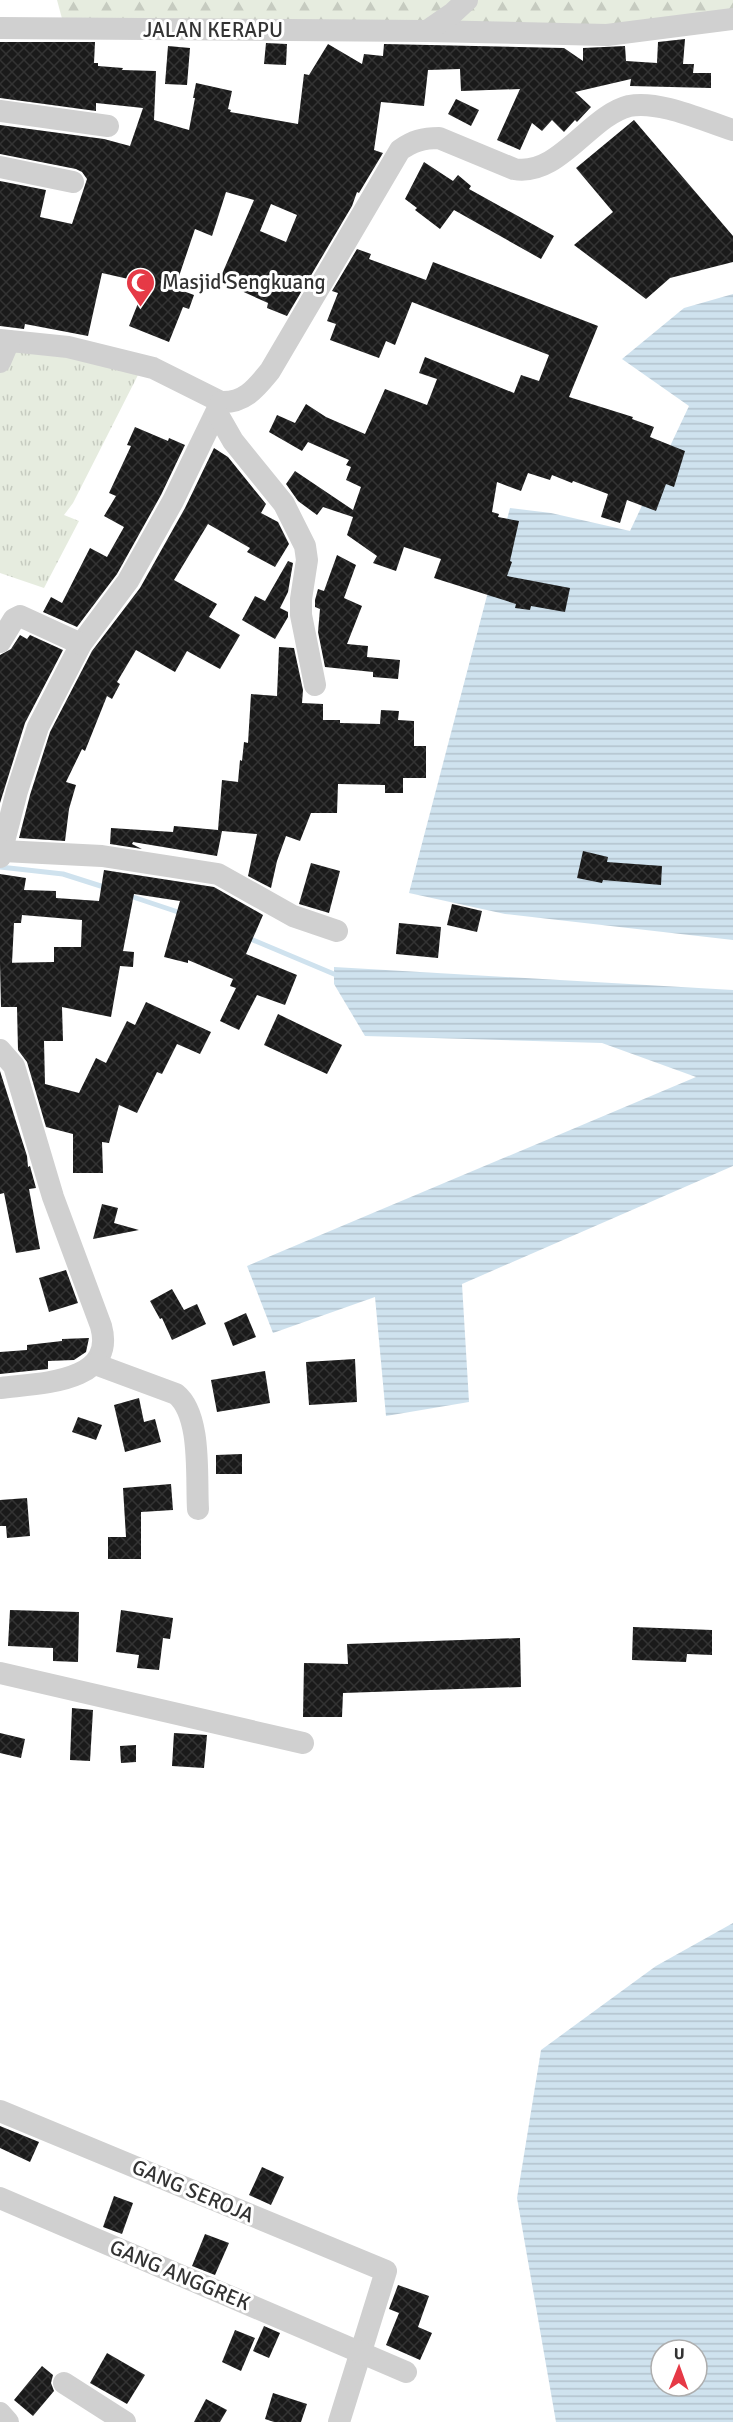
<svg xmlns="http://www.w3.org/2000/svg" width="733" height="2422" font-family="Signika,sans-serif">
<defs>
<pattern id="grass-tufts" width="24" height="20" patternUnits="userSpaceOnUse" patternTransform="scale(1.5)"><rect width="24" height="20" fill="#e6ecdf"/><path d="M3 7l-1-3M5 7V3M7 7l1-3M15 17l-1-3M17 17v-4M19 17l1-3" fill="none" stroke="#c6cbc0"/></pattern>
<pattern id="forest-firs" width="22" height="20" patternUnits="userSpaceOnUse" patternTransform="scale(1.5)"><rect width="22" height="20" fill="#e6ecdf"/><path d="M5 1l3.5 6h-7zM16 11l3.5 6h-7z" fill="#c6cbc0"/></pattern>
<pattern id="water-rules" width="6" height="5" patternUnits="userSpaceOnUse" patternTransform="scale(1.5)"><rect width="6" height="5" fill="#cfe2ee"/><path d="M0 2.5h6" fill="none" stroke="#b2c2cd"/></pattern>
<pattern id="building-cross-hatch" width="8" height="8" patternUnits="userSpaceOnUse" patternTransform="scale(1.5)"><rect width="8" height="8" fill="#1a1a1a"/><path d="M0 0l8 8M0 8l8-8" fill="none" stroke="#333"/></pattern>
</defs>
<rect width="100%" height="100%" fill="#fff"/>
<polygon fill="url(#grass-tufts)" points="0,347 63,351 139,373 73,503 64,515 79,521 44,588 0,573"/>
<polygon fill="url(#forest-firs)" points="57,0 733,0 733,14 607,31 64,26"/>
<g fill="url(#water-rules)" fill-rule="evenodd">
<polygon points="733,294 733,940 505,914 409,893 510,508 551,513 630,531 689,406 622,359 684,308"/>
<polygon points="334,967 733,990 733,1166 462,1284 469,1402 386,1416 375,1297 273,1333 247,1266 696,1077 602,1043 365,1036 334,984"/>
<path d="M733,1923V2422H556L517,2198L541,2050L656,1966ZM661,2350H697V2386H661Z"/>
</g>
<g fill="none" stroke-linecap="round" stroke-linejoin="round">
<g stroke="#cfe2ee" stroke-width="5">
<polyline points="0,867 63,874 107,888"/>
<polyline points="127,895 184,914"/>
<polyline points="246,937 334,974"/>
</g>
</g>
<g fill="url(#building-cross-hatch)" fill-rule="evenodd">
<path d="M685,39L683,64H694L693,73H711V88L630,86L631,79L575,92L591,107L577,122L575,120L564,132L552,120L542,131L532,123L520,150L497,140L520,89L461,91L460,69L428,70L424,106L381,102L374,150L383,153L359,193L357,192L352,206L287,316L267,308L268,303L219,281L254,200L226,192L212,236L195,229L175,288L194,295L189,309L183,307L169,342L129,326L146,283L102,273L88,336L25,324L24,329L0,326V181L46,190L40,217L72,224L87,179L82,172L76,169L0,154V125L104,139L130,146L143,108L96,103V111L0,98V42H95L94,63H98V66L123,68L122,70L156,71L154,120L189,130L195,98H193L196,83L232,91L228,109L231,110L230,112L298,124L304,74L309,75L328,44L362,64L364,54L383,56L384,44L564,48L583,61V48L625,46L626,61L657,63L658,42ZM271,204L297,215L286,242L260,231Z"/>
<polygon points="266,43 287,44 286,65 264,64"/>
<polygon points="168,46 190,48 187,85 165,84"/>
<polygon points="456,99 479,110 471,126 448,114"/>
<polygon points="634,120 733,236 733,262 670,278 646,299 574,245 613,212 576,168"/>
<polygon points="424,162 453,181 458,175 471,186 469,189 554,236 541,259 454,210 440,229 415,210 417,208 405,199"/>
<polygon points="357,249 371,254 369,259 426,280 433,262 598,326 569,397 633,417 632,419 654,427 650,437 685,451 674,487 666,484 656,511 627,500 620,523 601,517 608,494 573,481 572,483 552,475 550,480 528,473 521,491 497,482 492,512 499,514 498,517 519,521 510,561 512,562 507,576 570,588 565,612 531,606 530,610 515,608 516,604 434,578 441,559 404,547 396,571 373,563 377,556 347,535 353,517 323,507 317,515 298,501 286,484 295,471 353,510 361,487 346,480 351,467 346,465 349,460 308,442 302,451 269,432 277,415 295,423 306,404 326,417 365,434 385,389 427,405 437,379 419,373 425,357 514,393 521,375 539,381 549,355 412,302 395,345 386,341 379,358 330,340 336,324 327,321 338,293 332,291"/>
<polygon points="135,427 168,441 169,438 185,445 161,495 117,574 77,627 43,612 51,597 62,603 90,548 107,557 124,527 104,516 116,496 109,493 131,446 127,445"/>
<polygon points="214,448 228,457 266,504 261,513 278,522 289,544 275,567 247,552 250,548 208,524 174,580 217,604 209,617 240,635 220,669 187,651 175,672 136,650 117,682 120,684 112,699 107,696 85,751 82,749 66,782 76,785 69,809 65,841 19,838 30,795 50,732 92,651 140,588 185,508"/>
<polygon points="337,555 356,565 344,598 362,606 347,644 368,646 367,657 400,660 398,679 373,677 373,672 325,667 318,632 320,609 315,607 315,600 318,589 324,591"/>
<polygon points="288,561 293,563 288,592 280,608 288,612 288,617 275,639 242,620 255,596 265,601"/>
<polygon points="20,635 27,639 30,635 63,650 25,723 0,803 0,655 11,649"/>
<polygon points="279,647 294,648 303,690 302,703 323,704 323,720 340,720 340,723 380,724 381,710 399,711 398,720 414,721 414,746 426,746 426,778 403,778 403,793 385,793 385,785 338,784 337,813 311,813 300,841 286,836 277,861 271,888 248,876 257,834 222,831 217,856 133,842 132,844 142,849 110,844 111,828 173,832 174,826 218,830 222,780 238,782 240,760 242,761 244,742 248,743 251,694 277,696"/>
<polygon points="583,851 608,857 607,862 662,866 661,885 603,880 602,883 577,878"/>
<polygon points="311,863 340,871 329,913 299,904"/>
<polygon points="104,870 214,887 263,915 246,954 297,975 285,1005 257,995 239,1030 220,1021 236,988 230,986 233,979 188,960 188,963 164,957 180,901 134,894 123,951 134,952 133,967 120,966 111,1017 62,1007 63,1041 44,1041 45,1084 79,1093 96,1058 106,1063 127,1021 135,1025 146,1002 211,1032 200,1054 177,1044 162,1074 157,1072 137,1113 119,1105 109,1143 102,1142 103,1173 73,1173 73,1134 46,1127 27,1062 18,1050 17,1007 1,1007 0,963 54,962 54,947 81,947 82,920 22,915 21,923 14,923 12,963 0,963 0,874 26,878 24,890 56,891 56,898 99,901"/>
<polygon points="452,904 482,911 477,932 447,925"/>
<polygon points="399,923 441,927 438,958 396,954"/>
<polygon points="278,1014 342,1045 327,1074 264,1045"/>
<polygon points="0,1071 27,1156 28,1167 30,1166 36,1188 29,1189 40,1249 16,1253 4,1193 0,1194"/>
<polygon points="102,1204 118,1208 114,1223 139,1230 93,1239"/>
<polygon points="66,1270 78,1303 49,1312 39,1278"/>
<polygon points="172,1289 184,1310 197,1304 206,1324 172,1340 162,1318 160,1319 150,1301"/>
<polygon points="246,1313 256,1337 233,1346 224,1323"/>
<polygon points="89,1338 86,1352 74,1360 48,1361 48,1369 0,1374 0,1352 27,1350 27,1345 62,1341 62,1339"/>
<polygon points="355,1359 357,1402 309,1405 306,1362"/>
<polygon points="265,1371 270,1403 217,1412 211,1380"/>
<polygon points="139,1398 144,1422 155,1419 161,1442 125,1452 114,1405"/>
<polygon points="78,1417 102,1425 96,1440 72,1432"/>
<polygon points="242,1454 242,1474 216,1474 216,1455"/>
<polygon points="171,1484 173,1510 141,1512 141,1559 108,1559 108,1537 126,1537 123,1488"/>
<polygon points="27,1498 30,1536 7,1538 6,1526 0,1526 0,1500"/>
<polygon points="10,1610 79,1612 78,1662 53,1661 53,1648 8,1646"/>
<polygon points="121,1610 173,1618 170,1639 163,1638 159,1670 137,1668 139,1655 116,1652"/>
<polygon points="633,1627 712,1630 712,1655 687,1654 686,1662 632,1660"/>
<polygon points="520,1638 521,1687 343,1693 342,1717 303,1717 304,1663 348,1664 347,1644"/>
<polygon points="72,1708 93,1710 90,1761 70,1760"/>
<polygon points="0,1733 25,1739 21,1758 0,1753"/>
<polygon points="174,1733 207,1735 204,1768 172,1766"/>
<polygon points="136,1745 136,1762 121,1763 120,1746"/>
<polygon points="0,2126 39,2142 30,2162 0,2148"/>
<polygon points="262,2167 284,2177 271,2205 249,2195"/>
<polygon points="114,2196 133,2203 122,2234 103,2227"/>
<polygon points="205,2234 229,2243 215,2275 192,2266"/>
<polygon points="398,2285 429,2296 418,2327 432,2333 420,2360 386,2345 399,2313 389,2309"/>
<polygon points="264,2326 280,2333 269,2358 253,2351"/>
<polygon points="235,2330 255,2338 241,2371 222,2362"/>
<polygon points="107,2353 145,2375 127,2404 90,2383"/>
<polygon points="42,2366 53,2375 51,2383 54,2391 33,2416 14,2400"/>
<polygon points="273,2393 307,2404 301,2422 274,2422 265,2419"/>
<polygon points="206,2399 227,2410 220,2422 194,2422"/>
</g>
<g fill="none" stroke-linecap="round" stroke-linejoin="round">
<g stroke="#d0d0d0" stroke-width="22">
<polyline points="0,28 427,31 607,35 733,19"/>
<polyline points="427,31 453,13 467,0"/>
<polyline points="0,111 108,126"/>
<polyline points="0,167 73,182"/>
<polyline points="0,340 68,347 153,368 221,402 173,501 128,581 81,644 38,727 17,791 0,857"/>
<polyline points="0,362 9,341"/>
<path d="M221,402C245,403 256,388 270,371L400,150C413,141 423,138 439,138L514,169C559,177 589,116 629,106C660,100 704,121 733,130"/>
<polyline points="217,413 233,441 284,504 305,546 307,560 301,599 301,615 315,685"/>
<polyline points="0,642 14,619 20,616 81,644"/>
<polyline points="3,851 102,856 218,874 293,916 337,931"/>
<path d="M0,1050L14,1066L53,1197L101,1326C117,1384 38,1383 0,1388"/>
<path d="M95,1364L176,1394C202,1415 196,1477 198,1509"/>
<polyline points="0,1673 303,1743"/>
<polyline points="0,2111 386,2271 339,2422"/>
<polyline points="0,2198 406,2372"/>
<polyline points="64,2383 125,2422"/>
<polyline points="0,2413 8,2422"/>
</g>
</g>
<defs>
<symbol id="mosque-pin" viewBox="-11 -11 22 30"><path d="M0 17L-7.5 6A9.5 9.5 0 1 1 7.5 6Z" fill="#e63946" stroke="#fff"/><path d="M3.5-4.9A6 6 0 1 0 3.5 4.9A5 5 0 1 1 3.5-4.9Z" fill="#fff"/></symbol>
</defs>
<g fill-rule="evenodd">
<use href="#mosque-pin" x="124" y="266" width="33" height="45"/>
</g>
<g text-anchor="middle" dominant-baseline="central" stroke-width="6" stroke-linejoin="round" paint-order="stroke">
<g font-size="21" fill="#333" stroke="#fff">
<text x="213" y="30">JALAN KERAPU</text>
<text transform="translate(193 2191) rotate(23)">GANG SEROJA</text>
<text transform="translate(180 2275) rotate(23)">GANG ANGGREK</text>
</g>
<g font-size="21" fill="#333" stroke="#fff" text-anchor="start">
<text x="162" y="282">Masjid Sengkuang</text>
</g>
</g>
<g transform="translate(679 2368) rotate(1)"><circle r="28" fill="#ffffff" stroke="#adadad" stroke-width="1.5"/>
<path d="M0-4.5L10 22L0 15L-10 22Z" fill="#e63946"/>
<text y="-9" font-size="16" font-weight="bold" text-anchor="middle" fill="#333333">U</text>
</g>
</svg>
